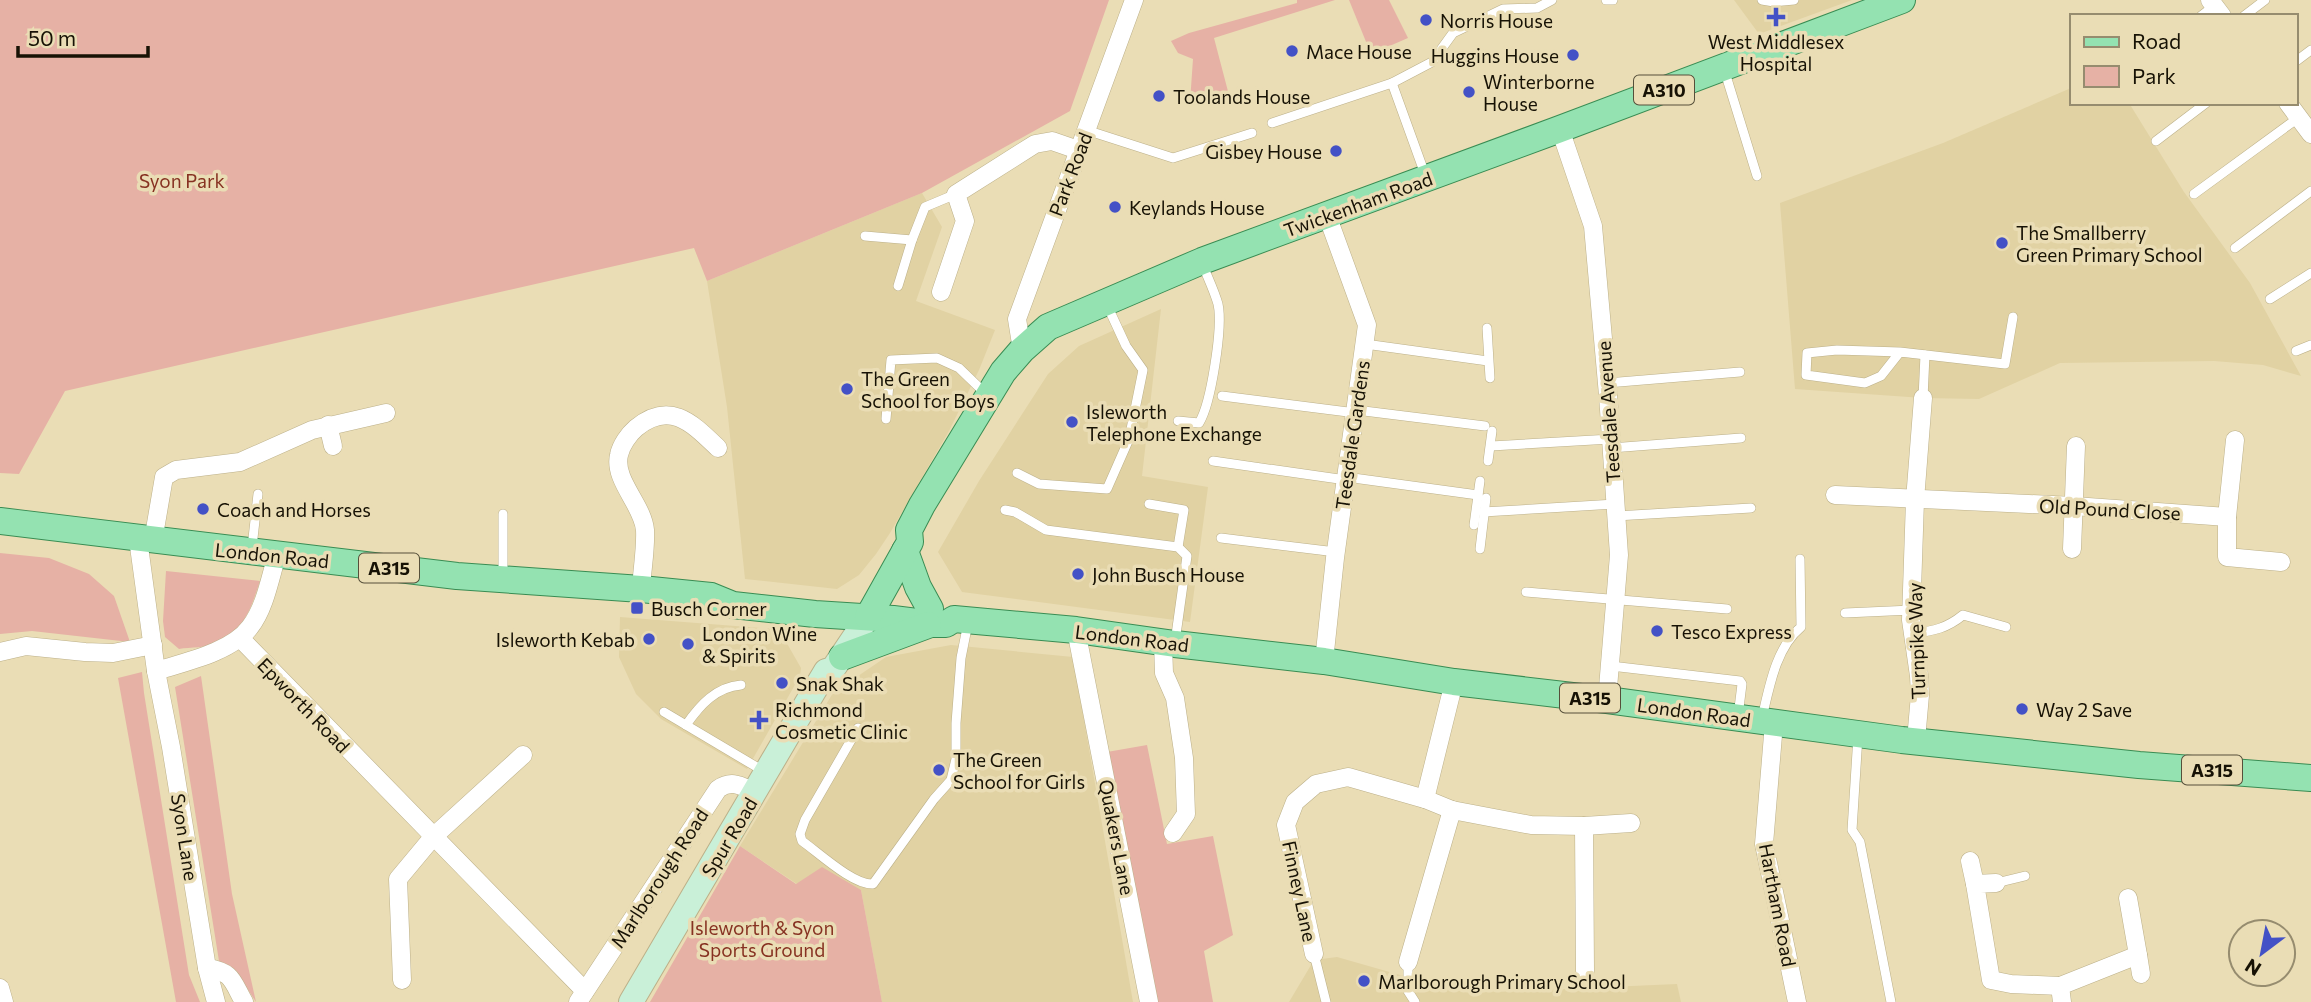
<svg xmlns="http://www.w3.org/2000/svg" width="2311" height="1002" font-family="Commissioner,sans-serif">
<rect width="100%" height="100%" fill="#eaddb5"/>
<g fill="#e1d2a3">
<polygon points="1734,0 1852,0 1759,34"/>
<polygon points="2071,88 2071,103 2129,103 2184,192 2250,283 2301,376 2263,365 2214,361 2060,363 1979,399 1923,398 1795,389 1780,203 1943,143"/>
<polygon points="922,193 942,227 916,301 995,330 979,370 949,431 890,533 876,554 859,575 837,589 745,579 727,407 707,281"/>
<polygon points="1161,309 1142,476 1208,487 1190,622 962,592 938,552 979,481 1048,374 1079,346"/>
<polygon points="620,617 774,629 781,633 801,668 800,676 747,769 661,719 636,694 619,657"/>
<polygon points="951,645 1073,657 1133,1002 882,1002 861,890 797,884 740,846 833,693 886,657"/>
<polygon points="1337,957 1407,977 1496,992 1677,984 1681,1002 1289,1002 1314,960"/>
</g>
<g fill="#e6b1a5">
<polygon points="0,0 1109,0 1070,111 922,193 707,281 694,248 65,391 19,474 0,473"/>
<polygon points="1297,0 1335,0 1214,38 1230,99 1190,102 1193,59 1178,53 1171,41 1189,33 1297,3"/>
<polygon points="1349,0 1389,0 1408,38 1371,54"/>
<polygon points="0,553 49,558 89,574 114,596 130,642 32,631 0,634"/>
<path d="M166,571L260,581C251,608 245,629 217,643C207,648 190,647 179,649L165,637L163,621Z"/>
<polygon points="142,672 144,693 189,975 200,1002 176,1002 118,678"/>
<polygon points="201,676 232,894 256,1002 235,970 219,961 175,687"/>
<polygon points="1147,745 1167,844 1213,836 1233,935 1204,951 1213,1002 1156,1002 1107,752"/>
<polygon points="740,846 796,884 822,867 861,890 882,1002 650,1002"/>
</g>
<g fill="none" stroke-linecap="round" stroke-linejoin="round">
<defs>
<g id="service">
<polyline points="1606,0 1613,0"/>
<polyline points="1762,0 1774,2 1794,0"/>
<polyline points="2201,16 2214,6"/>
<polyline points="2244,16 2265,0"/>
<polyline points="2295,62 2311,50"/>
<polyline points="1724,69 1757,176"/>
<polyline points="1392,83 1426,177"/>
<polyline points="1272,123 1392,83 1432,62 1453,33 1503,9 1537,8 1552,0"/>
<polyline points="1086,130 1173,158 1252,133"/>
<polyline points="2156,141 2206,103"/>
<polyline points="2194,194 2298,118"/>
<polyline points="865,236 912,240 925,207 956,194"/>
<polyline points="2235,248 2311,191"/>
<polyline points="898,286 912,240"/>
<polyline points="2270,299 2311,273"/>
<polyline points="1487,328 1490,378"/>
<polyline points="1365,344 1488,361"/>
<polyline points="2296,351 2311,345"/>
<polyline points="1900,352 1837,350 1807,353 1806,375 1865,383 1881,376 1900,352 2005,364 2013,317"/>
<polyline points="1607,383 1740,372"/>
<polyline points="1222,396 1356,413"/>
<polyline points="1923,398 1925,355"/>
<polyline points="1356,410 1485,426"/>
<polyline points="886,419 891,360 937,358 959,368 987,395"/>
<path d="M1178,421L1199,423C1211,404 1223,327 1218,304C1214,290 1207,276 1202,263"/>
<polyline points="1491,446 1611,439"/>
<polyline points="1611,448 1741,438"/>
<polyline points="1213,461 1346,480"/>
<polyline points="1488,461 1492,431"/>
<polyline points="1017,473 1039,484 1107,489 1129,439 1143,370 1126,346 1107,305"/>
<polyline points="1346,477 1478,495"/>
<polyline points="1149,504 1184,510 1178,547"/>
<polyline points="1005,510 1015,512 1046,530 1178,547 1187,556 1175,642"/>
<polyline points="1483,512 1615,504"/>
<polyline points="1616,516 1751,508"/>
<polyline points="1474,525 1480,481"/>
<polyline points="1221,538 1336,552"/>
<polyline points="252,547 258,494"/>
<polyline points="1480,549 1486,498"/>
<polyline points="503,578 503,514"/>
<polyline points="1526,592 1727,609"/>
<polyline points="1845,613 1912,610"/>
<path d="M1914,633C1934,631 1947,628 1963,615L2006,627"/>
<polyline points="1611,666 1740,681 1742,684 1738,716"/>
<polyline points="664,712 765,772"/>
<path d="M1762,718C1769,688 1776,647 1801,627L1800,559"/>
<path d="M686,725C700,705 716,687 741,685"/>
<path d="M858,728L805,820L800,834L802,841C819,853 853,885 873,884L934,799L951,780L956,759V723L961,658L968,623"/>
<polyline points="1858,736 1852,830 1860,842 1891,1002"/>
<polyline points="1996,883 2025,876"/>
<polyline points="1314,954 1326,1002"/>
<polyline points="1408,962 1408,991 1415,1002"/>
</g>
<g id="minor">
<polyline points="2210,0 2222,16"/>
<polyline points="2288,103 2311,134"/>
<polyline points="1560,129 1593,226 1608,395 1619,555 1607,700"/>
<polyline points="941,292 965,221 956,194 1035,144 1052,141 1078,150"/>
<polyline points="1022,350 1017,319 1134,0"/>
<polyline points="328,425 333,446"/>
<polyline points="1835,495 2074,506 2227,517 2235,440"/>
<polyline points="2227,517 2227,557 2281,562"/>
<polyline points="138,539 156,671 171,747 207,968 216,1002"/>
<polyline points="153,541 164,477 176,470 240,462 312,430 386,413"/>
<polyline points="2072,549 2076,446"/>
<path d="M641,589C642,570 646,549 645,530C643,505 613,480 619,455C621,445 629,434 636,428C670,400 692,423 718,448"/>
<polyline points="1076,630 1149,1002"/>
<polyline points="240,638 585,991"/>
<polyline points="1163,643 1164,673 1175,698 1184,758 1186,814 1173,833"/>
<polyline points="0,652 26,646 85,652 113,653 153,645"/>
<polyline points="1324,661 1335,558 1367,325 1327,215"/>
<path d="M156,671C185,662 232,652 250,627C265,608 270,578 277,555"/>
<polyline points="1774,723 1764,844 1797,1002"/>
<polyline points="1916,740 1920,695 1919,676 1911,620 1915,500 1923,398"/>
<polyline points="1425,799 1454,682"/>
<polyline points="1584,826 1585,971"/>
<polyline points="1970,861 1975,884"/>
<polyline points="1996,883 1975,884 1991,980 2011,984 2060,986"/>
<polyline points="1314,954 1286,825 1295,802 1316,784 1348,777 1425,799 1452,810 1531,825 1584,826 1631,823"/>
<polyline points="2138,955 2141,974"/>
<polyline points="1408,962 1452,810"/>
<path d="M207,968C233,972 232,981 244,1002"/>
<polyline points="402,980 398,879 433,837 523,755"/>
<polyline points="0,988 4,1002"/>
<path d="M578,1002L718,789C732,779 741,786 755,792"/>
<polyline points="2062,1002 2060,986 2138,955 2128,898"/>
</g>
<polyline id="secondary" points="631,1002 805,706 826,671 833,669 868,617"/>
<g id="primary">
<polyline points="0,521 457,576 641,589 711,596 733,605 815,614 893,619 933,624 946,624 954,619 1076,630 1175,644 1324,661 1454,682 1607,700 1902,740 2139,765 2311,778"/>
<polyline points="905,551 918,587 930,609"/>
<polyline points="868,617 910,542 909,530 922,505 1003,372 1022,350 1048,327 1202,261 1560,129 1902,0"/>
<polyline points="842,657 928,625"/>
</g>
</defs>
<use href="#service" stroke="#bcb089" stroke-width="10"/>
<use href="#minor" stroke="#bcb089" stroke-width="19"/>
<use href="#secondary" stroke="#bcb089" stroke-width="26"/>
<use href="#primary" stroke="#398c53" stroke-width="28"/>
<use href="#service" stroke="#fff" stroke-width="9"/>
<use href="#minor" stroke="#fff" stroke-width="18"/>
<use href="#secondary" stroke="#c9f0d8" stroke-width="24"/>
<use href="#primary" stroke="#94e2b1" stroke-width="26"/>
</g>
<g fill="#4351c6" stroke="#eaddb5" stroke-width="2.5">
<path d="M1772.5 6.5h7v7h7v7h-7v7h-7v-7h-7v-7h7z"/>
<circle cx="1426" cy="20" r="7"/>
<circle cx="1292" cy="51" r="7"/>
<circle cx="1573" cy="55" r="7"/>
<circle cx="1469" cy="92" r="7"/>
<circle cx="1159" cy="96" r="7"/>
<circle cx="1336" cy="151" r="7"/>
<circle cx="1115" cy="207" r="7"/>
<circle cx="2002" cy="243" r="7"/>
<circle cx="847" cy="389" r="7"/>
<circle cx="1072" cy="422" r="7"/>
<circle cx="203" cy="509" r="7"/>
<circle cx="1078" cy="574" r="7"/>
<rect x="630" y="601" width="14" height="14" rx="3.5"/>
<circle cx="1657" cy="631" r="7"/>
<circle cx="649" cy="639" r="7"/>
<circle cx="688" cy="644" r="7"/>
<circle cx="782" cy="683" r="7"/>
<circle cx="2022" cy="709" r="7"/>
<path d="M755.5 709.5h7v7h7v7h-7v7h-7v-7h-7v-7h7z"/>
<circle cx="939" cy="770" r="7"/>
<circle cx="1364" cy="981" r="7"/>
</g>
<g text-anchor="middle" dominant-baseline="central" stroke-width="7" stroke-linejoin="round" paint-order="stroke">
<g fill="#eaddb5" stroke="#564f3a" stroke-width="2">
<rect x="1634" y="75.5" width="60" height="29" rx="5"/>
<rect x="359" y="553.5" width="60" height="29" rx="5"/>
<rect x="1560" y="683.5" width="60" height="29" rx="5"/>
<rect x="2182" y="755.5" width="60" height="29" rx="5"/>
</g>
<g font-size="18" font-weight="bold" fill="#171205">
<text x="1664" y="90">A310</text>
<text x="389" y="568">A315</text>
<text x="1590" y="698">A315</text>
<text x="2212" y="770">A315</text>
</g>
<g font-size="19" fill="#171205" stroke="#eaddb5" text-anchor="start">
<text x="1440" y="20">Norris House</text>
<text x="1776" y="41" text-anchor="middle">West Middlesex<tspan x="1776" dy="22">Hospital</tspan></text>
<text x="1306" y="51">Mace House</text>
<text x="1559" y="55" text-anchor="end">Huggins House</text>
<text x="1483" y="81">Winterborne<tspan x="1483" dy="22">House</tspan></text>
<text x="1173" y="96">Toolands House</text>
<text x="1322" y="151" text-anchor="end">Gisbey House</text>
<text x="1129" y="207">Keylands House</text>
<text x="2016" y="232">The Smallberry<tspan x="2016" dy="22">Green Primary School</tspan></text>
<text x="861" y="378">The Green<tspan x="861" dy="22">School for Boys</tspan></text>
<text x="1086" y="411">Isleworth<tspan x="1086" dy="22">Telephone Exchange</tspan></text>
<text x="217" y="509">Coach and Horses</text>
<text x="1092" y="574">John Busch House</text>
<text x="651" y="608">Busch Corner</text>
<text x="1671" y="631">Tesco Express</text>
<text x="702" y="633">London Wine<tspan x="702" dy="22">&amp; Spirits</tspan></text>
<text x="635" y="639" text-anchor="end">Isleworth Kebab</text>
<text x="796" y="683">Snak Shak</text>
<text x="775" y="709">Richmond<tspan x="775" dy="22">Cosmetic Clinic</tspan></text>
<text x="2036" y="709">Way 2 Save</text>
<text x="953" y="759">The Green<tspan x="953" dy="22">School for Girls</tspan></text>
<text x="1378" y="981">Marlborough Primary School</text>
</g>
<g font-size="19" fill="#171205" stroke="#eaddb5">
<text transform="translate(1070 174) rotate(-69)">Park Road</text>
<text transform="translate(1358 204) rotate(-20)">Twickenham Road</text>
<text transform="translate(1608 412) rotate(-94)">Teesdale Avenue</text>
<text transform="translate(1352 435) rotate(-82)">Teesdale Gardens</text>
<text transform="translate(2110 509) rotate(3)">Old Pound Close</text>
<text transform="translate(272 555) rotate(6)">London Road</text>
<text transform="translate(1132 638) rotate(7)">London Road</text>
<text transform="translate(1916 641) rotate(-92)">Turnpike Way</text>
<text transform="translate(304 705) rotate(46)">Epworth Road</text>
<text transform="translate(1694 712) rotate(8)">London Road</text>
<text transform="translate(185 837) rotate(81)">Syon Lane</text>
<text transform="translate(729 837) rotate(-59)">Spur Road</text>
<text transform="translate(1117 837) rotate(79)">Quakers Lane</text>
<text transform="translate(659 878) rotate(-57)">Marlborough Road</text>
<text transform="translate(1300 891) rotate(78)">Finney Lane</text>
<text transform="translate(1778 905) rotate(79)">Hartham Road</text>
</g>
<g font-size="19" fill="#873222" stroke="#eaddb5">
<text x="182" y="180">Syon Park</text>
<text x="762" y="927">Isleworth &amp; Syon<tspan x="762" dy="22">Sports Ground</tspan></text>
</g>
</g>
<rect x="2070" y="14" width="228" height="91" fill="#eaddb5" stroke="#968c6f" stroke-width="2"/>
<rect x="2084" y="37" width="35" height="10" fill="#94e2b1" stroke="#968c6f" stroke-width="2"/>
<text x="2132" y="49" font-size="21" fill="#171205">Road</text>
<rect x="2084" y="66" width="35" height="21" fill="#e6b1a5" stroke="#968c6f" stroke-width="2"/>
<text x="2132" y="84" font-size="21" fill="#171205">Park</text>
<g transform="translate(2262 953) rotate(212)"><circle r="33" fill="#eaddb5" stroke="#968c6f" stroke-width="2"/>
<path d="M0-5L12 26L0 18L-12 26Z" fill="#4351c6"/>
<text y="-10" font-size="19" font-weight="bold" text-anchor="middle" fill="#171205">N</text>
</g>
<path d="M18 46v10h130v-10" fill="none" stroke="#171205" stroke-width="3.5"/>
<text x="28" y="46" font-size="21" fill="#171205" stroke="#eaddb5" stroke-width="5" paint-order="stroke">50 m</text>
</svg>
